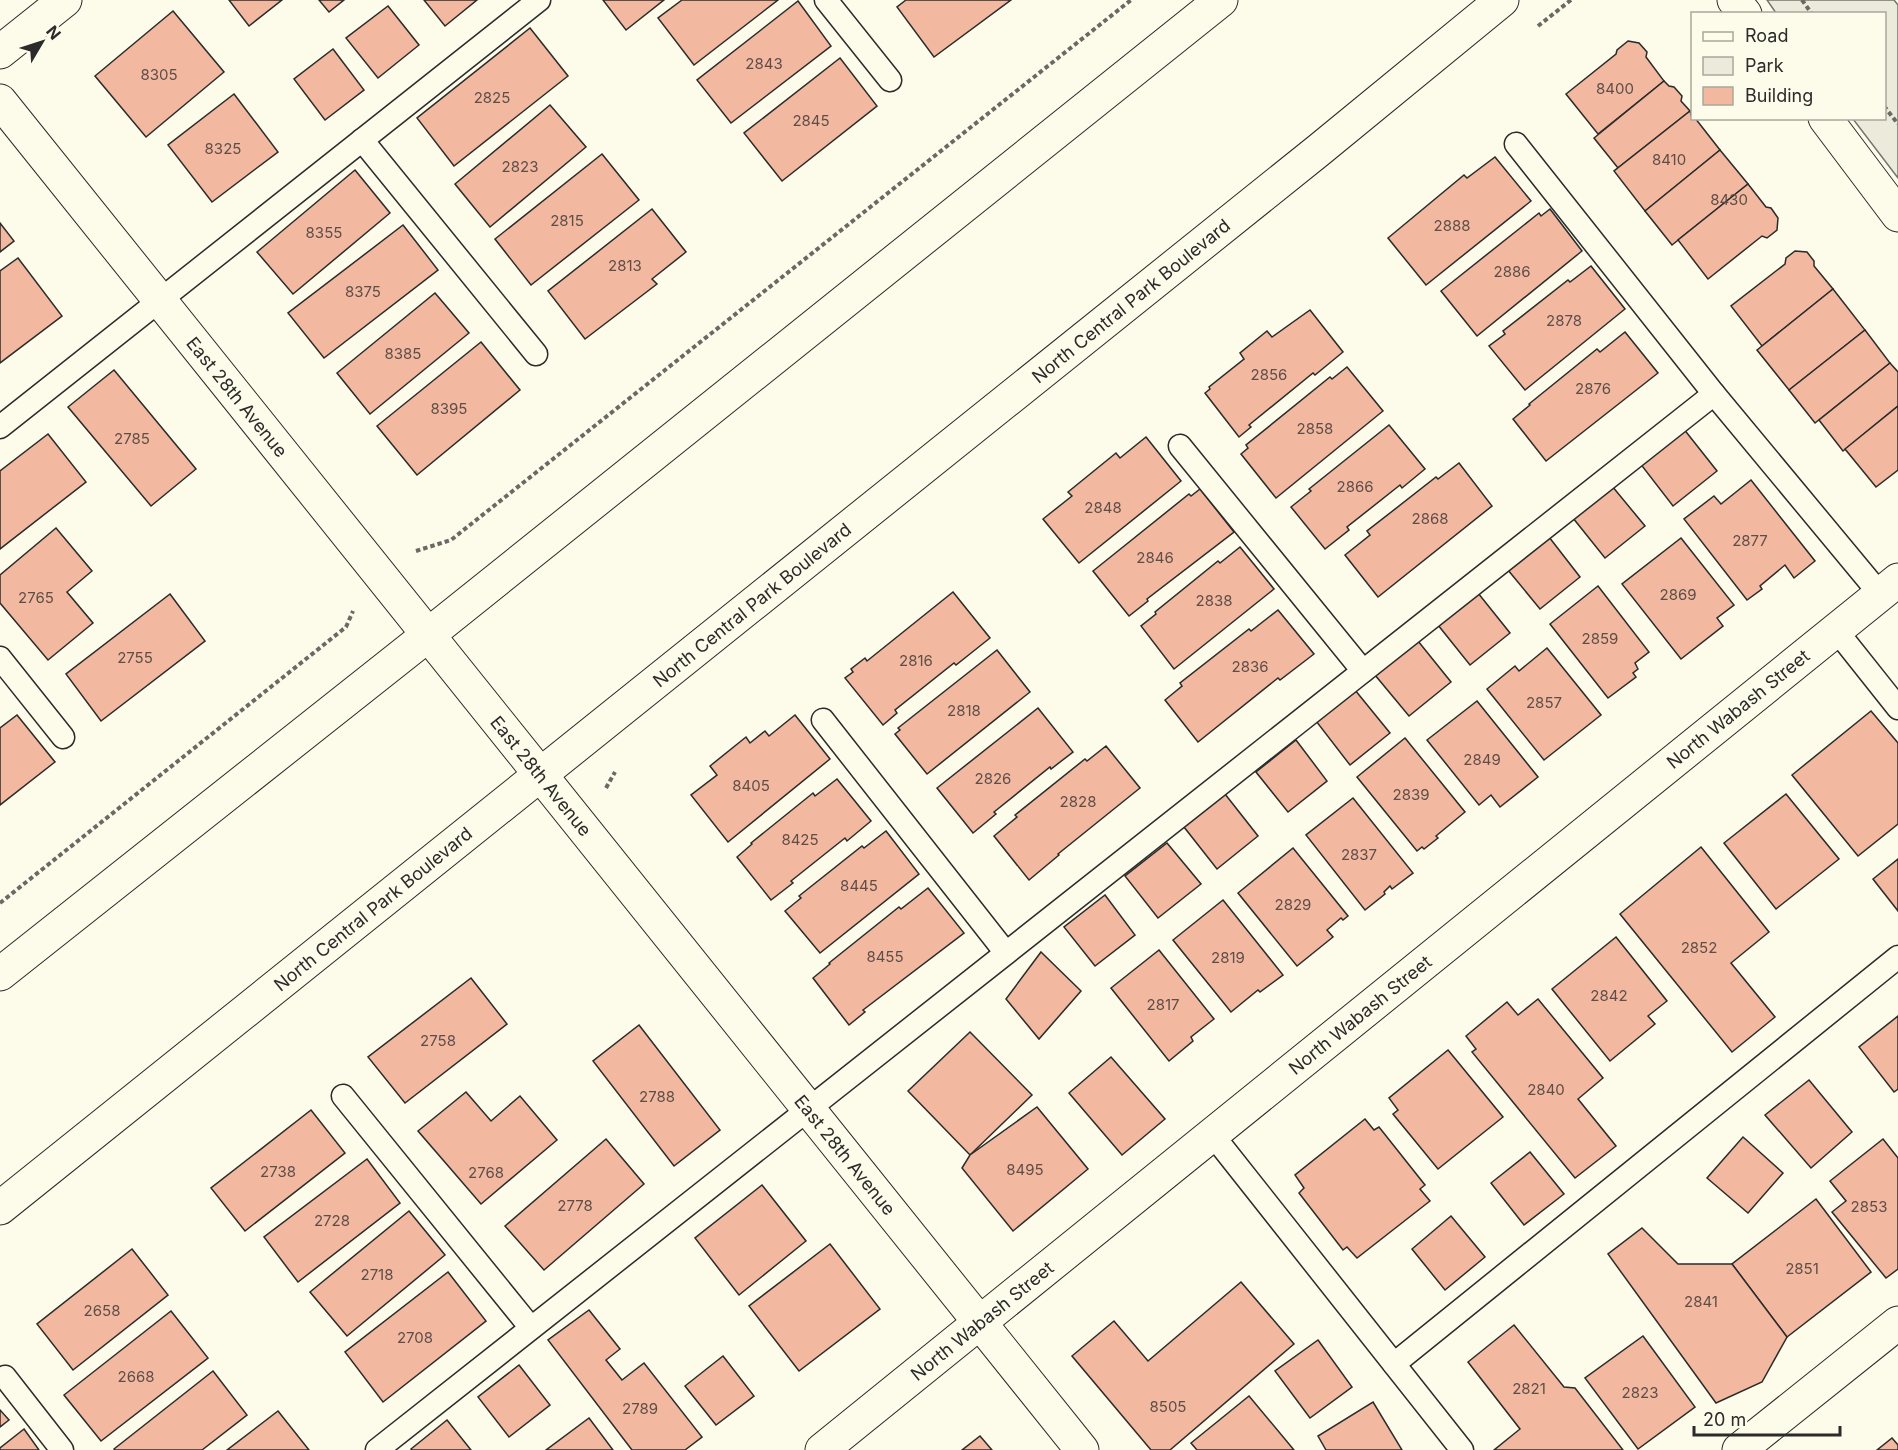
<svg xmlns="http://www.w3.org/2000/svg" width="1898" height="1450" font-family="Inter,sans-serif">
<rect width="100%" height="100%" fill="#fdfbea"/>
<polygon fill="#ecebdb" stroke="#74746e" stroke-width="1.5" points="1767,0 1894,0 1898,5 1898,178 1853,119 1884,118 1884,14 1776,13"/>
<g fill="#f2b8a0" stroke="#2b2b2b" stroke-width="1.5">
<polygon points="229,0 282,0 249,26"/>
<polygon points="319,0 344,0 329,12"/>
<polygon points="424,0 477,0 445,26"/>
<polygon points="603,0 664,0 626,30"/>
<polygon points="682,0 778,0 694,65 658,18"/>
<polygon points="906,0 1011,0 934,57 897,7"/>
<polygon points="798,1 831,46 731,123 697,80"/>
<polygon points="388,6 419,45 378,78 346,38"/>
<polygon points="173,11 224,72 146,137 95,76"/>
<polygon points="530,28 568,76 454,166 417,118"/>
<polygon points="1628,41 1639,43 1647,52 1646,57 1664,81 1598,134 1566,94 1616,54 1617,50"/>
<polygon points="333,49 364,90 325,120 294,79"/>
<polygon points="840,58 877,106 782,181 744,133"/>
<polygon points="1664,81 1669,86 1674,87 1682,96 1681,101 1690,111 1618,168 1594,138"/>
<polygon points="234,94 278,152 212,202 168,145"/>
<polygon points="550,105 586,147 490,227 455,184"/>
<polygon points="1690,111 1692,118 1695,118 1720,150 1645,211 1614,171"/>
<polygon points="1720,150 1748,184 1672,245 1645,211"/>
<polygon points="602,154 639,200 531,285 495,239"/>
<polygon points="1495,157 1531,201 1426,285 1388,238 1464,175 1467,178"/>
<polygon points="355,170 390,213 293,294 257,252"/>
<polygon points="1748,184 1766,207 1771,208 1778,218 1777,230 1767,238 1762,236 1708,279 1678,240"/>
<polygon points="652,209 686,252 652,279 657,284 585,339 548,291"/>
<polygon points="1550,209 1582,251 1477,336 1441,291 1539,213 1541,216"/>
<polygon points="0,223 14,241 0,252"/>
<polygon points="403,225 438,270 324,358 288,313"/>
<polygon points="1795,251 1807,252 1814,261 1814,266 1833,289 1762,346 1731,306 1785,264 1786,258"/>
<polygon points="18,258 62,316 0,363 0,271"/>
<polygon points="1591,266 1625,309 1525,390 1489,346 1505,334 1503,331 1568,280 1570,282"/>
<polygon points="1833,289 1865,330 1789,390 1757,350"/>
<polygon points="435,293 469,333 370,414 337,373"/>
<polygon points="1310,310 1343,352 1315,375 1313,373 1249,425 1251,427 1239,437 1205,393 1210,389 1209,387 1244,359 1240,353 1267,331 1272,337"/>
<polygon points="1865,330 1890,363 1815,423 1789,390"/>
<polygon points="1625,332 1658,373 1546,461 1513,419 1530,405 1529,404 1597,349 1600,352"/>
<polygon points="481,342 520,390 417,475 377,426"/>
<polygon points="1890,363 1898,372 1898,406 1843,451 1819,420"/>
<polygon points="1347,367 1383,411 1276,498 1241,454 1248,448 1246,445 1330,377 1332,379"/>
<polygon points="114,370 196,469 151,506 68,407"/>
<polygon points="1898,406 1898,470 1876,487 1845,449"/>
<polygon points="1389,425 1425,469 1402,488 1400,485 1347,527 1349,530 1325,549 1291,507 1311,491 1309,489"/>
<polygon points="1683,428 1717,471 1673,506 1639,462"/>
<polygon points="48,434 86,482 0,549 0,471"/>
<polygon points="1146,437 1181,481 1079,563 1043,519 1072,496 1068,492 1116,453 1120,458"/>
<polygon points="1459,463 1492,506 1378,597 1345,555 1370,535 1367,531 1436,477 1438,479"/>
<polygon points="1751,480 1815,561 1794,578 1785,565 1760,586 1762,589 1747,600 1684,519 1714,496 1721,504"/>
<polygon points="1612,486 1645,526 1605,558 1573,518"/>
<polygon points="1200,489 1234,532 1147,599 1148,601 1129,616 1093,571 1189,494 1191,496"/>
<polygon points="56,528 92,571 67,592 93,623 48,660 0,603 0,575"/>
<polygon points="1549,537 1580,577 1540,609 1508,570"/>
<polygon points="1681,538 1734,605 1717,618 1723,626 1681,659 1622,584"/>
<polygon points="1240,547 1274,589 1174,669 1141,626 1156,614 1155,612 1218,561 1220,563"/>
<polygon points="1598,586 1649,652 1635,663 1638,669 1633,673 1636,677 1608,698 1550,624"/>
<polygon points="953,592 990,638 956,665 954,663 895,710 897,713 883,725 845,678 853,672 851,669 865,658 867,661"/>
<polygon points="1478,593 1510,633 1470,665 1438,625"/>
<polygon points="170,594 205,641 101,721 66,674"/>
<polygon points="1278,610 1314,654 1280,680 1278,678 1198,742 1165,700 1182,686 1180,683 1249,629 1251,631"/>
<polygon points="1418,641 1451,682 1409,716 1375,675"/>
<polygon points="1547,648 1601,715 1544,760 1487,689 1515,666 1519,671"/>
<polygon points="997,650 1030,692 927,774 895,734 900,730 898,728"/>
<polygon points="1355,690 1390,733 1350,765 1316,721"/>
<polygon points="1477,701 1538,777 1500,807 1491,795 1479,805 1427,740"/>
<polygon points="1038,708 1073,752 1051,769 1050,767 994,812 996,814 973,833 937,788"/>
<polygon points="1871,711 1898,743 1898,824 1858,856 1792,775"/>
<polygon points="17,715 55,762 0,805 0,728"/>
<polygon points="795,715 830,759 728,842 691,795 717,775 710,766 746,737 750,743 765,731 769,736"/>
<polygon points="1405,738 1465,812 1436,836 1438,838 1424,849 1422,847 1417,851 1357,777"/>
<polygon points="1296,740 1327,781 1288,812 1256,772"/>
<polygon points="1106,746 1140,788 1058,854 1059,855 1029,880 994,836 1017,817 1015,815 1085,759 1087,761"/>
<polygon points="837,779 871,821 847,841 845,838 791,881 793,883 771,900 737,857 752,844 751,843 813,793 815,796"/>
<polygon points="1225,794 1258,836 1217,869 1184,827"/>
<polygon points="1786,794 1839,859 1776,909 1724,843"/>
<polygon points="1353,798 1413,873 1392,889 1390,886 1384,892 1385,894 1365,910 1306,835"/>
<polygon points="886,831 919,874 820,953 785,911 801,898 799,896 862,846 864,848"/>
<polygon points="1167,843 1201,884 1158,918 1125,876"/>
<polygon points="1701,847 1769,932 1731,963 1775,1017 1732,1052 1620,914"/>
<polygon points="1293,848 1348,916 1343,920 1341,918 1327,930 1333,937 1297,966 1238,893"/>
<polygon points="1898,859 1898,911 1873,879"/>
<polygon points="928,888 964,933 863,1010 865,1012 849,1025 813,978 830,964 829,963 899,907 901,909"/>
<polygon points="1105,895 1135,935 1095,966 1064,927"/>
<polygon points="1223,900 1283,975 1260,992 1258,990 1231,1012 1173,940"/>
<polygon points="1616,937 1667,1001 1648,1016 1655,1024 1610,1061 1552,989"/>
<polygon points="1159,950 1214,1019 1191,1037 1193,1041 1169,1061 1111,988"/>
<polygon points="1041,952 1081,991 1039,1039 1006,999"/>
<polygon points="471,978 507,1024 405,1103 368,1057"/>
<polygon points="1538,999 1603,1078 1578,1099 1616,1146 1575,1178 1472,1052 1476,1049 1466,1036 1507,1002 1518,1015"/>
<polygon points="1898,1016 1898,1089 1894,1092 1859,1047"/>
<polygon points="639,1025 720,1130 674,1166 593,1061"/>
<polygon points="970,1032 1032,1095 970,1155 908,1091"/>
<polygon points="1448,1050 1503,1117 1438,1169 1393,1114 1398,1110 1389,1098"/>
<polygon points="1111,1057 1165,1119 1122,1155 1069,1093"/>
<polygon points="1809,1080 1852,1132 1811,1168 1765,1115"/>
<polygon points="466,1092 491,1121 520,1096 557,1140 481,1204 418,1131"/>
<polygon points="1037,1107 1088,1169 1013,1231 962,1168 970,1155"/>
<polygon points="311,1110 345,1153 245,1231 211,1188"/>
<polygon points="1365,1119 1374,1130 1379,1127 1425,1185 1420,1189 1430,1201 1357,1258 1347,1247 1343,1250 1299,1193 1304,1188 1295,1175"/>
<polygon points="1743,1137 1783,1173 1748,1213 1707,1178"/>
<polygon points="606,1139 644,1184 544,1270 505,1226"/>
<polygon points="1883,1139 1898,1158 1898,1269 1886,1278 1832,1212 1846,1201 1830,1181"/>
<polygon points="1530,1152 1564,1194 1524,1225 1491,1183"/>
<polygon points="367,1159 400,1203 298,1282 264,1237"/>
<polygon points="762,1185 806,1241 739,1295 695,1238"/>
<polygon points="1816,1199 1871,1272 1787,1337 1732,1264"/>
<polygon points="409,1211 445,1255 347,1336 310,1292"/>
<polygon points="1451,1216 1485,1257 1445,1290 1412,1249"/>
<polygon points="1642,1228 1678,1264 1732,1264 1787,1337 1762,1382 1716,1403 1608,1254"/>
<polygon points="830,1244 880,1309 799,1371 749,1306"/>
<polygon points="132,1249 168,1295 73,1370 37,1324"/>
<polygon points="448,1272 486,1321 383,1402 345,1352"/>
<polygon points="1241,1282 1294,1344 1170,1450 1151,1450 1072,1356 1114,1321 1148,1361"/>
<polygon points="589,1310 620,1349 606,1360 622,1380 644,1363 702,1437 685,1450 632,1450 548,1340"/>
<polygon points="171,1311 208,1358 101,1441 64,1395"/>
<polygon points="1514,1325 1564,1387 1575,1388 1623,1450 1494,1450 1520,1429 1468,1362"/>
<polygon points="1643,1336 1695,1407 1638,1449 1585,1378"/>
<polygon points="1318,1340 1352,1387 1310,1418 1275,1371"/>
<polygon points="723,1356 754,1396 716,1425 685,1386"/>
<polygon points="519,1365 550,1405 509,1437 478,1397"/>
<polygon points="213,1371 247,1415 202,1450 115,1450 114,1449"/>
<polygon points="1249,1396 1294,1450 1197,1450 1191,1443"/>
<polygon points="1373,1402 1402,1450 1326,1450 1318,1436"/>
<polygon points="0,1410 9,1420 0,1427"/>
<polygon points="278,1411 309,1450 227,1450"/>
<polygon points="589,1418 613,1450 546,1450"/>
<polygon points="447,1420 471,1450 412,1450 411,1449"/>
<polygon points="24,1429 39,1450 0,1450 0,1448"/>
<polygon points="980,1436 992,1450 962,1450"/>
<polygon points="1892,1438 1898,1445 1898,1450 1877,1450"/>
</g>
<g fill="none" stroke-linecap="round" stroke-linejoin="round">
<defs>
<g id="lane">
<polyline points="826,0 890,80"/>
<polyline points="362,140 536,354"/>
<polyline points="1516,144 1714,394 1880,594"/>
<polyline points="0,427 539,0"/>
<polyline points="1180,446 1363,671"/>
<polyline points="1836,630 1898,708"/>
<polyline points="0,658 63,737"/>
<polyline points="823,720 1006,953"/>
<polyline points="343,1096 531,1328"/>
<polyline points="1212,1134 1462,1450"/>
<polyline points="1394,1364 1898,957"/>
<polyline points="5,1377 62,1450"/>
<polyline points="377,1450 1714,394"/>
</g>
<g id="street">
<polyline points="0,52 65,0"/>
<polyline points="0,101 1082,1450"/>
<polyline points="822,1450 1898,580"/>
<polyline points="1739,1450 1898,1323"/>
</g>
<g id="secondary">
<polyline points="1734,0 1745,14"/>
<polyline points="1825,118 1898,215"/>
<polyline points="0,974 428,635 1221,0"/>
<polyline points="0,1208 1319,150 1502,0"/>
</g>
</defs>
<use href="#lane" stroke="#2b2b2b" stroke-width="25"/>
<use href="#street" stroke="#2b2b2b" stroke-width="35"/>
<use href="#secondary" stroke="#2b2b2b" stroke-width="35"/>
<g stroke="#6a6964" stroke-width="4" stroke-dasharray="4.5 3" stroke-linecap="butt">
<polyline points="1802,0 1812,14"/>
<polyline points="1538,26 1571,0"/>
<polyline points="1884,106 1898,124"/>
<polyline points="416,551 451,540 1131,0"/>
<polyline points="606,788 615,772"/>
<polyline points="0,903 346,627 353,611"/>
</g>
<use href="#lane" stroke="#fdfbea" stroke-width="22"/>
<use href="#street" stroke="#fdfbea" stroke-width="33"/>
<use href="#secondary" stroke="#fdfbea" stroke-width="33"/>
</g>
<g text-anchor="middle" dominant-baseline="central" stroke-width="4.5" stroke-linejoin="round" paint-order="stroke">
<g font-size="15" fill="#5d4e48">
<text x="764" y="63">2843</text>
<text x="159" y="74">8305</text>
<text x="1615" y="88">8400</text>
<text x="492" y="97">2825</text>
<text x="811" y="120">2845</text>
<text x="223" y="148">8325</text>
<text x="1669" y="159">8410</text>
<text x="520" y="166">2823</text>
<text x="1729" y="199">8430</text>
<text x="567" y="220">2815</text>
<text x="1452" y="225">2888</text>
<text x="324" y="232">8355</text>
<text x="625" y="265">2813</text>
<text x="1512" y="271">2886</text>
<text x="363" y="291">8375</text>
<text x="1564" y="320">2878</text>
<text x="403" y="353">8385</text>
<text x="1269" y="374">2856</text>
<text x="1593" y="388">2876</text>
<text x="449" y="408">8395</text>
<text x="1315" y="428">2858</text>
<text x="132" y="438">2785</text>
<text x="1355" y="486">2866</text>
<text x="1103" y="507">2848</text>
<text x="1430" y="518">2868</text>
<text x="1750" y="540">2877</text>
<text x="1155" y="557">2846</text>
<text x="1678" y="594">2869</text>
<text x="36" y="597">2765</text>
<text x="1214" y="600">2838</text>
<text x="1600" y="638">2859</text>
<text x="135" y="657">2755</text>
<text x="916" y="660">2816</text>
<text x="1250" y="666">2836</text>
<text x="1544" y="702">2857</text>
<text x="964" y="710">2818</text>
<text x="1482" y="759">2849</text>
<text x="993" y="778">2826</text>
<text x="751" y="785">8405</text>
<text x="1411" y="794">2839</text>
<text x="1078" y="801">2828</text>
<text x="800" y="839">8425</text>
<text x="1359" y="854">2837</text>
<text x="859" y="885">8445</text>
<text x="1293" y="904">2829</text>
<text x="1699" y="947">2852</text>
<text x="885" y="956">8455</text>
<text x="1228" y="957">2819</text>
<text x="1609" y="995">2842</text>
<text x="1163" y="1004">2817</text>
<text x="438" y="1040">2758</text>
<text x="1546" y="1089">2840</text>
<text x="657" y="1096">2788</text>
<text x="1025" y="1169">8495</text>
<text x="278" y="1171">2738</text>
<text x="486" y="1172">2768</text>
<text x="575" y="1205">2778</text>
<text x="1869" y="1206">2853</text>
<text x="332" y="1220">2728</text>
<text x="1802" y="1268">2851</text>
<text x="377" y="1274">2718</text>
<text x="1701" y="1301">2841</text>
<text x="102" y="1310">2658</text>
<text x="415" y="1337">2708</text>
<text x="136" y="1376">2668</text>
<text x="1529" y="1388">2821</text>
<text x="1640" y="1392">2823</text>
<text x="1168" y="1406">8505</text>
<text x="640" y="1408">2789</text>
</g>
<g font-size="18" fill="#2b2b2b" stroke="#fdfbea">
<text transform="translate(1131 301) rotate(-39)">North Central Park Boulevard</text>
<text transform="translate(237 397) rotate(51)">East 28th Avenue</text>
<text transform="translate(752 605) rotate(-39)">North Central Park Boulevard</text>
<text transform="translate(1738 709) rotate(-39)">North Wabash Street</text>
<text transform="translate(541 776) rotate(51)">East 28th Avenue</text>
<text transform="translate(373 909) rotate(-39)">North Central Park Boulevard</text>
<text transform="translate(1360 1015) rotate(-39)">North Wabash Street</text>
<text transform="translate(845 1155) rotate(51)">East 28th Avenue</text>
<text transform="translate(982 1321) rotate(-39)">North Wabash Street</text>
</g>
</g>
<rect x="1691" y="12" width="195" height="108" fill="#fdfbea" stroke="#a9a89e" stroke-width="1.5"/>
<rect x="1703" y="32" width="30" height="9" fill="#fdfbea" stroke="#a9a89e" stroke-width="1.5"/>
<text x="1745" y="42" font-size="18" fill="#2b2b2b">Road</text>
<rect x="1703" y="57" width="30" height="18" fill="#ecebdb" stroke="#a9a89e" stroke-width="1.5"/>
<text x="1745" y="72" font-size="18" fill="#2b2b2b">Park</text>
<rect x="1703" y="87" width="30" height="18" fill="#f2b8a0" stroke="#a9a89e" stroke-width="1.5"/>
<text x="1745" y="102" font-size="18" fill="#2b2b2b">Building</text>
<g transform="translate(42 42) rotate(51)" stroke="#fdfbea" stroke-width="4.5" paint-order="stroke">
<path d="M0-4.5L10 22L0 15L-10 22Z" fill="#2b2b2b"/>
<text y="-9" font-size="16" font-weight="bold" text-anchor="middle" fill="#2b2b2b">N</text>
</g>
<path d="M1694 1426v9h146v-9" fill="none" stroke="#2b2b2b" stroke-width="3"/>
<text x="1703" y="1426" font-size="18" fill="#2b2b2b" stroke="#fdfbea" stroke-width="4.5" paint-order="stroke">20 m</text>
</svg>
